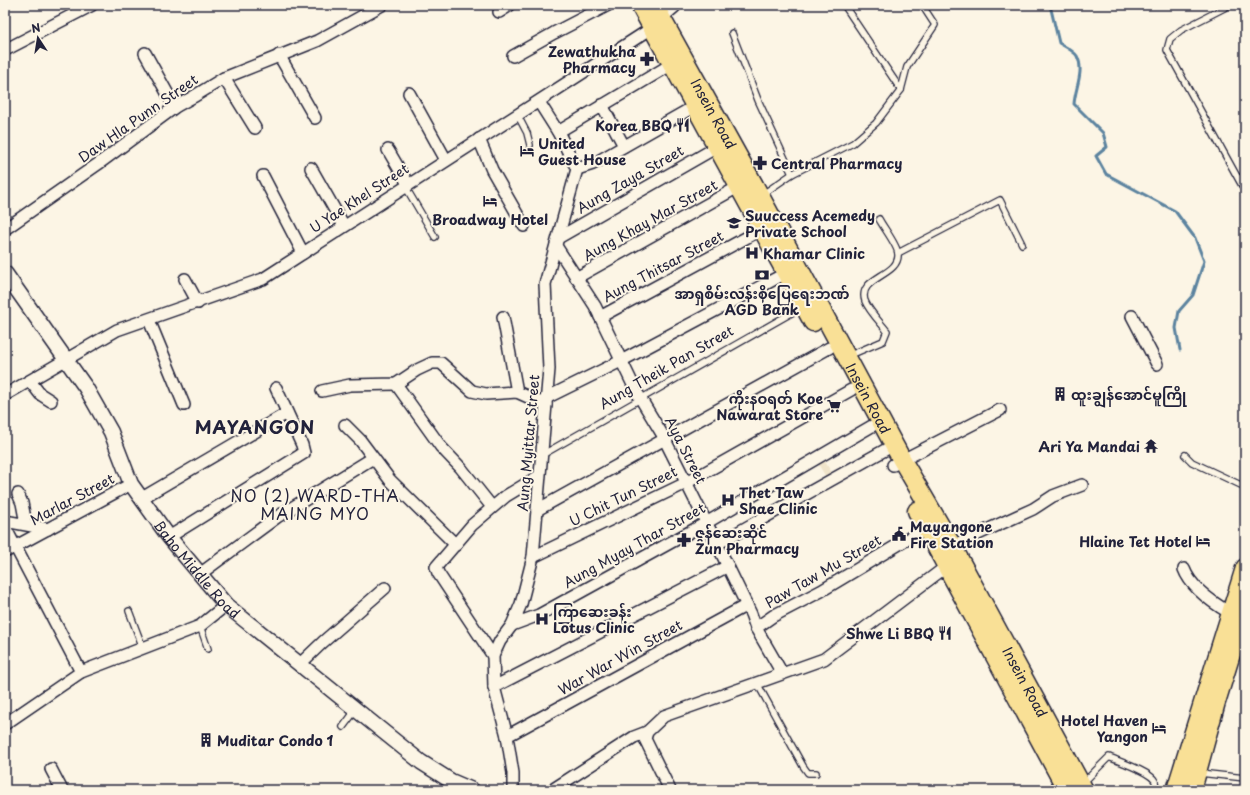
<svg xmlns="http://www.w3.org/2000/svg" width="1250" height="795" font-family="'Playpen Sans','Noto Sans Myanmar',sans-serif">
<rect width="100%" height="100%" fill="#fcf5e5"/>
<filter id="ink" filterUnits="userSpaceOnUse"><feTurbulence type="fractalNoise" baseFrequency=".025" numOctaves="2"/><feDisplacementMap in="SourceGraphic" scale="8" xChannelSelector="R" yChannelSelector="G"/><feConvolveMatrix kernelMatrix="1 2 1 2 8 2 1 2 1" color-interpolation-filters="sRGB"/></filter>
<g filter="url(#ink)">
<polygon fill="#f0e4ca" points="824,460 832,473 826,477 818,464"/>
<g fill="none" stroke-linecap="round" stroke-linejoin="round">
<path stroke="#5b839f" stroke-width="3" d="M1050,5L1059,43C1064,46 1074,51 1077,56C1085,71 1075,88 1074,104L1103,133L1107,147L1096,156L1106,174L1175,211L1195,238L1204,261L1193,295L1179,311L1176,328L1180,350"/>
<defs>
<g id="service">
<polyline points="844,5 901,90"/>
<polyline points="1230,5 1181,30 1170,39 1167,50 1245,191"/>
<polyline points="732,33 758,100 792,174"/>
<polyline points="517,114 527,133 530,145"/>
<polyline points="1239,179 1245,175"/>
<polyline points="405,186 435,237"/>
<polyline points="763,194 792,174 853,143 876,123 901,90 907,67 935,25 922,5"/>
<polyline points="898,253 1000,200 1022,244"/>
<path d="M848,356L883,341L887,331C880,322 869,311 865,301C857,277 900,276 898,254C898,246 883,227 879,219"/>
<polyline points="542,455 802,307"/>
<polyline points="1185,455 1192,462 1245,487"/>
<polyline points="129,611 143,648"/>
<polyline points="200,626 208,649"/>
<polyline points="757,683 803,766 808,773 816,773"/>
<polyline points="343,727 355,711"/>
<polyline points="1200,773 1245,778"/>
<path d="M1084,782L1109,757C1118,761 1151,772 1155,781C1156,784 1155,787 1154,790"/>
</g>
<g id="minor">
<polyline points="499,12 510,5"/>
<polyline points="5,50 92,5"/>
<polyline points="145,53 175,107"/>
<polyline points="279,55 315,118"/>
<polyline points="513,56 554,33 608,5"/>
<polyline points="224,78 255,128"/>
<polyline points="409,93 446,160"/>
<polyline points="602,105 624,146"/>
<polyline points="558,132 672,64"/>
<polyline points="479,139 492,170 524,226"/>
<polyline points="388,150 408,184"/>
<polyline points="311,168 344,226"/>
<polyline points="577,169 593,164 695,106"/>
<polyline points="263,176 303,253"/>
<polyline points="5,229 98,164 175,107 193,97 224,78 317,41 382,5"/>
<polyline points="558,238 717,147"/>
<polyline points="556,246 595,306 636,391 662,434 717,544 751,614 756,628 782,673"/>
<polyline points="576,278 738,187"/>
<polyline points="185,279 198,303"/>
<polyline points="1132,316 1157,364"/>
<polyline points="503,317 517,392"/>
<polyline points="600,317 766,227"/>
<polyline points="149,320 184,405"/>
<polyline points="30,381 40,394 51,401"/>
<polyline points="396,384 441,447 461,468 492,507"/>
<polyline points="322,391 350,385 396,384 417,370 432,363 441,363 472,391 486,394 517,392 546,405"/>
<polyline points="5,395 117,330 263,279 652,28"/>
<polyline points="546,398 621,361 786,273"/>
<polyline points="345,425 360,440 390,480 456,545"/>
<polyline points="893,465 1000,410"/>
<polyline points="18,494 22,503 26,524"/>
<polyline points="142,498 287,413"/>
<polyline points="537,510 829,348"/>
<polyline points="5,521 48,529"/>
<polyline points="5,527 81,672"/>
<polyline points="169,537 304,453 302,445 276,388"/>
<polyline points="717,544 885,450"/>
<polyline points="952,546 1033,509 1053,496 1082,485"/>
<polyline points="5,552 131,484"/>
<polyline points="533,557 686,483 851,390"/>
<path d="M1184,569C1191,588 1213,603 1230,613"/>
<polyline points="200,574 277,517 373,458"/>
<polyline points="512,625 539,615 706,523 872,426"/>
<polyline points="756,628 773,616 821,591 931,525"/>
<polyline points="493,656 438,573 436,567 472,525 506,496 539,476"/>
<polyline points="299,665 323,642 385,588"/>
<polyline points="494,687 728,566"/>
<polyline points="5,724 81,672 200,626 226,605"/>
<polyline points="507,736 747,605"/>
<polyline points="51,769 62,790"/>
<polyline points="513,790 513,773 507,736 494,687 493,656 500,641 512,625 521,604 533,557 549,369 545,284 577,169 558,132 539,102"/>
<polyline points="552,790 634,737 647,732"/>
<polyline points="670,790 645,739 647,732 664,716 824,659 947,566"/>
</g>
<g id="tertiary">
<path id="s1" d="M5,273L86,388L111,432L131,484L169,537L226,605L421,762L451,781L472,790"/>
</g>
<polyline id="secondary" points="660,16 673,5"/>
<g id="primary">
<polyline points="640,5 813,322"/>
<path id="s2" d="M654,5L760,196L902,460L952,546L1084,790"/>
<polyline points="917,511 1067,790"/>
<polyline points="1176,790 1245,568"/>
<polyline points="1192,790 1216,702 1245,609"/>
</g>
</defs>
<use href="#service" stroke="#22223b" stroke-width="8"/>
<use href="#minor" stroke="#22223b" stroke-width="14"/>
<use href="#tertiary" stroke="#22223b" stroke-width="17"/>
<use href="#secondary" stroke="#22223b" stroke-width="19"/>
<use href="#primary" stroke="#22223b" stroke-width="21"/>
<use href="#service" stroke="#fcf5e5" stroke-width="5.5"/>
<use href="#minor" stroke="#fcf5e5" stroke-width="11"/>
<use href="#tertiary" stroke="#fcf5e5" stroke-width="14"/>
<use href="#secondary" stroke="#fcf5e5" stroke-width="16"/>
<use href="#primary" stroke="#f9e096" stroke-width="18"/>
</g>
</g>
<defs>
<symbol id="pharmacy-bare" viewBox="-9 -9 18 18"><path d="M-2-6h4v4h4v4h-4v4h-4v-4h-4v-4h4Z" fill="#22223b" stroke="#fcf5e5" stroke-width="2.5" paint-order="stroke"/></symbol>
<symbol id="restaurant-bare" viewBox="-9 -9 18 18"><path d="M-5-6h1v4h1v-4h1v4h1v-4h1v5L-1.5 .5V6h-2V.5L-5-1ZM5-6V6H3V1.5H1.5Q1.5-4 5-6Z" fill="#22223b" stroke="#fcf5e5" stroke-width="2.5" paint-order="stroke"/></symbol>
<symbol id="hotel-bare" viewBox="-9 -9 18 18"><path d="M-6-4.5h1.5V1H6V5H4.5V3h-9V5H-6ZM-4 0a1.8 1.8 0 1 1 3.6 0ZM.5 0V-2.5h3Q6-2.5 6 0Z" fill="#22223b" stroke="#fcf5e5" stroke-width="2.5" paint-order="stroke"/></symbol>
<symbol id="school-bare" viewBox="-9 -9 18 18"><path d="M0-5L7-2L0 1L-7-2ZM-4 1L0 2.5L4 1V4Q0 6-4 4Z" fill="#22223b" stroke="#fcf5e5" stroke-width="2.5" paint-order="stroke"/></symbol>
<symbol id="hospital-bare" viewBox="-9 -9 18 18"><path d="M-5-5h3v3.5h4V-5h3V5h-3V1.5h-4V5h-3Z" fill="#22223b" stroke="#fcf5e5" stroke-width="2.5" paint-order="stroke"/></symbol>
<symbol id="bank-bare" viewBox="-9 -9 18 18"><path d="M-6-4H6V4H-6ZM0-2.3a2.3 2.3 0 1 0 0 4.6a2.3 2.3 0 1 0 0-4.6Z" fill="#22223b" stroke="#fcf5e5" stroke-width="2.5" paint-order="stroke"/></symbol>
<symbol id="building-bare" viewBox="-9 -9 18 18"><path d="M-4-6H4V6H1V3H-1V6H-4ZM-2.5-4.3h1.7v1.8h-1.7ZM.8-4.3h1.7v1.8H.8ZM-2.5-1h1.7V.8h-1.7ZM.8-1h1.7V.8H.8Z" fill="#22223b" stroke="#fcf5e5" stroke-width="2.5" paint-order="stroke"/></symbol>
<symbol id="supermarket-bare" viewBox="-9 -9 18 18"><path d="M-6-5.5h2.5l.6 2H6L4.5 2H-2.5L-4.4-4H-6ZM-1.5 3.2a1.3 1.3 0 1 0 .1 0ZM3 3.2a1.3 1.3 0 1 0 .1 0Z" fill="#22223b" stroke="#fcf5e5" stroke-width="2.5" paint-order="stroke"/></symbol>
<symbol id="temple-bare" viewBox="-9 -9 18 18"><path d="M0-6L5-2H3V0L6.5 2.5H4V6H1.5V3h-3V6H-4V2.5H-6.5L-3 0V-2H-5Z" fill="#22223b" stroke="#fcf5e5" stroke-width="2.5" paint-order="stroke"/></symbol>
<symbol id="civic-bare" viewBox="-9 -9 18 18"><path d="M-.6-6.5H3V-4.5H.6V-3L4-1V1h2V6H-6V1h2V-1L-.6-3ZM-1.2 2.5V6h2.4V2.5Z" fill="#22223b" stroke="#fcf5e5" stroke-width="2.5" paint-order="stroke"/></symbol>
</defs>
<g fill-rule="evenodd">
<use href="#pharmacy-bare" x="637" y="49" width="20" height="20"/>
<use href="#restaurant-bare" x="673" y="115" width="20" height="20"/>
<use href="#hotel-bare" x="517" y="141" width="20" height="20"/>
<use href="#pharmacy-bare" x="750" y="153" width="20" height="20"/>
<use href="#hotel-bare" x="480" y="191" width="20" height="20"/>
<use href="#school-bare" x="724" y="213" width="20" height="20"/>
<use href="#hospital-bare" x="742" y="243" width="20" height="20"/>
<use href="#bank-bare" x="752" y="265" width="20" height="20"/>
<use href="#building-bare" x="1050" y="384" width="20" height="20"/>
<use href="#supermarket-bare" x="824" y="396" width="20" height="20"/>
<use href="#temple-bare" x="1141" y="436" width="20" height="20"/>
<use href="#hospital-bare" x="718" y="490" width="20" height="20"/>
<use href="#civic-bare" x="889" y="524" width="20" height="20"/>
<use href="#pharmacy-bare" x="674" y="530" width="20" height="20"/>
<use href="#hotel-bare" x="1193" y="531" width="20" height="20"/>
<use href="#hospital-bare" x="532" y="609" width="20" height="20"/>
<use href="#restaurant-bare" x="935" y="623" width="20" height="20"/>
<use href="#hotel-bare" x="1149" y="718" width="20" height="20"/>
<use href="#building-bare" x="196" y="730" width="20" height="20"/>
</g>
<g text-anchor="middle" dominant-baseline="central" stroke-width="4" stroke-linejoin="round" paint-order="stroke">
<g font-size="14" font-weight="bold" fill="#22223b" stroke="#fcf5e5" text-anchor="start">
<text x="636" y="51" text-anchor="end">Zewathukha<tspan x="636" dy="16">Pharmacy</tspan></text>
<text x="672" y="125" text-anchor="end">Korea BBQ</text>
<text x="538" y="143">United<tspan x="538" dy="16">Guest House</tspan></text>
<text x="771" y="163">Central Pharmacy</text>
<text x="745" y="215">Suuccess Acemedy<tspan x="745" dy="16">Private School</tspan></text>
<text x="490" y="219" text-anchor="middle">Broadway Hotel</text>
<text x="763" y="253">Khamar Clinic</text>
<text x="762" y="293" text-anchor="middle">အာရှစိမ်းလန်းစိုပြေရေးဘဏ်<tspan x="762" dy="16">AGD Bank</tspan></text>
<text x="1071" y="394">ထူးချွန်အောင်မူကြို</text>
<text x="823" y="398" text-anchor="end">ကိုးနဝရတ် Koe<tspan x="823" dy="16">Nawarat Store</tspan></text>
<text x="1140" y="446" text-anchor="end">Ari Ya Mandai</text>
<text x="739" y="492">Thet Taw<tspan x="739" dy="16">Shae Clinic</tspan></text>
<text x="910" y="526">Mayangone<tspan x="910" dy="16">Fire Station</tspan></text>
<text x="695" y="532">ဇွန်ဆေးဆိုင်<tspan x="695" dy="16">Zun Pharmacy</tspan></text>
<text x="1192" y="541" text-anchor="end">Hlaine Tet Hotel</text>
<text x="553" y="611">ကြာဆေးခန်း<tspan x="553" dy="16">Lotus Clinic</tspan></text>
<text x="934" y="633" text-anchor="end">Shwe Li BBQ</text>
<text x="1148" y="720" text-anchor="end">Hotel Haven<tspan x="1148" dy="16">Yangon</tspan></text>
<text x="217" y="740">Muditar Condo 1</text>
</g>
<g font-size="14" fill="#22223b" stroke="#fcf5e5">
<text stroke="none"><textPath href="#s2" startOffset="124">Insein Road</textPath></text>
<text transform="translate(138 118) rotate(-35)">Daw Hla Punn Street</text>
<text transform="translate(630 179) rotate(-30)">Aung Zaya Street</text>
<text transform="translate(359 198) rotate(-33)">U Yae Khel Street</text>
<text transform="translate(650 220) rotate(-29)">Aung Khay Mar Street</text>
<text transform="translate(663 266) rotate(-28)">Aung Thitsar Street</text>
<text transform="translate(666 367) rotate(-30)">Aung Theik Pan Street</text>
<text stroke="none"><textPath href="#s2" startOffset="448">Insein Road</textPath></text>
<text transform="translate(528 443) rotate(-85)">Aung Myittar Street</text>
<text transform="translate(686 450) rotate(63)">Aya Street</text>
<text transform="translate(623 496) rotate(-26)">U Chit Tun Street</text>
<text transform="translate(72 499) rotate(-28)">Marlar Street</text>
<text transform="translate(634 545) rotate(-29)">Aung Myay Thar Street</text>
<text stroke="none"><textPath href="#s1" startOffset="355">Baho Middle Road</textPath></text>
<text transform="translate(823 571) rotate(-30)">Paw Taw Mu Street</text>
<text transform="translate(620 657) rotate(-29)">War War Win Street</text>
<text stroke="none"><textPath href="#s2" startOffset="772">Insein Road</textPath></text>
</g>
<g font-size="16" letter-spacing="1" fill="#22223b" stroke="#fcf5e5">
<text x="315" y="495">NO (2) WARD-THA<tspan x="315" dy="18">MAING MYO</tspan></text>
</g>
<g font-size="18" font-weight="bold" letter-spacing="1" fill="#22223b" stroke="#fcf5e5">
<text x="255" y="426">MAYANGON</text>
</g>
</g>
<rect width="1250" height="795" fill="none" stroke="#fcf5e5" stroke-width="20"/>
<rect x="10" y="10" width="1230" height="775" fill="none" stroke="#22223b" stroke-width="1.5" filter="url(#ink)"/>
<g transform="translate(38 38) rotate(348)" stroke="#fcf5e5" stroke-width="3" paint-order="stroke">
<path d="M0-3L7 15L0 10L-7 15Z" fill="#22223b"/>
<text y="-6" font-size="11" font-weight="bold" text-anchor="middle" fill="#22223b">N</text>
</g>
</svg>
